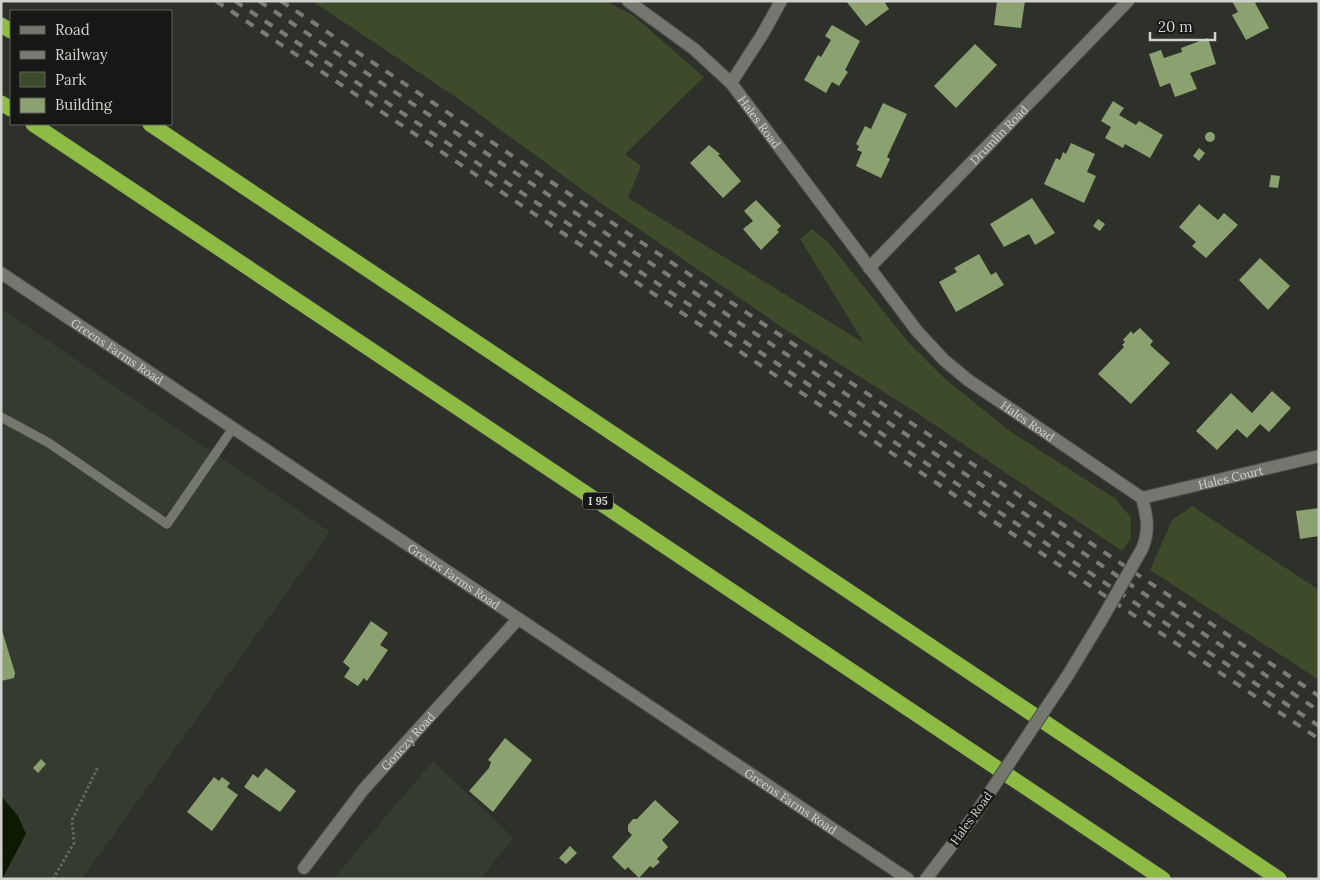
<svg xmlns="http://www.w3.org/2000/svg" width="1320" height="880" font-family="Lora,serif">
<rect width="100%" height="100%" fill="#2d3129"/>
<g fill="#353b2e">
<polygon points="1,309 330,532 82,879 1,879"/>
<polygon points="433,761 514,838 480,879 333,879"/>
</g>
<g fill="#3d4b2a">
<polygon points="312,1 606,1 634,16 704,77 625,154 641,166 628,198 864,343 800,239 812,229 828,242 908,342 943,377 1011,432 1116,499 1131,518 1131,538 1122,551 917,413 789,332 595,199 460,100"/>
<polygon points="1192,506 1319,590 1319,680 1150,570 1172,520"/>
</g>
<polygon fill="#0e1a00" points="1,796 18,816 26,834 2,879"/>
<g fill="#8ca170">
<polygon points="846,1 888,1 885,3 889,9 866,26"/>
<polygon points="997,1 1025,1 1021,28 994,25"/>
<polygon points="1232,1 1258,1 1255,3 1269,28 1246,40 1232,15 1238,12"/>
<polygon points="832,25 860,41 845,70 848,72 839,86 832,82 826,93 804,80 818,55 821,57 831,40 825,36"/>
<polygon points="1208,38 1216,64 1190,73 1197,89 1175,97 1170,83 1160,87 1149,54 1161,50 1164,58 1182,52 1181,48"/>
<polygon points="975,44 997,65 956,108 934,86"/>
<polygon points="1113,101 1124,108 1119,115 1136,125 1139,121 1163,135 1150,158 1125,144 1123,148 1105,138 1111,127 1101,121"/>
<polygon points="883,103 907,114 887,157 890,159 881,178 856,166 862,152 857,150 859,146 856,144 865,126 871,129"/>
<circle cx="1210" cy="137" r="5"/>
<polygon points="1071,143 1095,154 1087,172 1096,176 1084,203 1044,184 1056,158 1060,160 1063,152 1066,154"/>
<polygon points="709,145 720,154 718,155 741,181 723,198 690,163"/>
<polygon points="1199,148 1205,153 1199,161 1193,156"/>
<polygon points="1271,175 1280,176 1278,188 1269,187"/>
<polygon points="1032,198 1055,233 1035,245 1029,234 1004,247 990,224"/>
<polygon points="756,200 781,226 777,230 779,232 761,250 743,229 753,221 744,211"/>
<polygon points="1199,204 1218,220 1224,213 1238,225 1206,258 1192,246 1196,242 1179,227"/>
<polygon points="1098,219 1105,224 1100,231 1093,226"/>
<polygon points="979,254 991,275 996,272 1004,285 956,312 939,282 957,272 954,268"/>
<polygon points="1260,258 1290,286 1268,310 1239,280"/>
<polygon points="1140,328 1153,341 1150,345 1170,363 1131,404 1098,374 1124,347 1122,345 1125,342 1123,340 1131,331 1133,334"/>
<polygon points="1272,391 1291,408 1269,432 1260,424 1247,438 1237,429 1217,450 1196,431 1231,393 1252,413"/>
<polygon points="1319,508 1319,536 1300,539 1296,511"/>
<polygon points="371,621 388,633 380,645 388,650 367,681 364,678 358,686 344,677 350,668 343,662"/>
<polygon points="1,627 15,673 14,678 1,681"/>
<polygon points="505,738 532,760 493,812 469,791 489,768 491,762 488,760"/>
<polygon points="41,759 46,764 38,773 33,768"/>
<polygon points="266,768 296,791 280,812 244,787 253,774 258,778"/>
<polygon points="214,777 219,781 222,777 230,783 227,787 238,795 212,831 187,812"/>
<polygon points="655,800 679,822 662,840 668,847 657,859 660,862 653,868 650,866 639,878 628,867 625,870 612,857 632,835 628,831 628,825 633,819 637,819"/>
<polygon points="570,846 577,853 566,864 559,858"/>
</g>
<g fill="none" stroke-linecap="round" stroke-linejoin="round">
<defs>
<polyline id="service" points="1,417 49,443 167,524 233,428"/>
<g id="minor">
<path id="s1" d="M628,1L694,49L731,83L917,331L944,360L968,380L1142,498C1147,517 1150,530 1142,549"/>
<polyline points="731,83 762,35 781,1"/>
<path id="s2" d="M869,268L1128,1"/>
<path id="s3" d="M1142,498L1319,456"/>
<polyline points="1068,675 1102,619"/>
<path id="s4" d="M304,868L363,790L518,619"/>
<polyline points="926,879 974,816"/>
</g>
<g id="secondary">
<path id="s5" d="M1,273L908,879"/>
</g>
<g id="motorway">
<polyline points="1,25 11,31"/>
<polyline points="1,103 11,109"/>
<polyline points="33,124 1163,879"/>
<polyline points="150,124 1279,879"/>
</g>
</defs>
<use href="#service" stroke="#4a4d46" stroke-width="10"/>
<use href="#minor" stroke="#4a4d46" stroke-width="14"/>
<use href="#secondary" stroke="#4a4d46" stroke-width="14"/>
<use href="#motorway" stroke="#4a4d46" stroke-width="16"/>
<polyline stroke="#646861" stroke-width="3" stroke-dasharray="2.5 2.5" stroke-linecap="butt" points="53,879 74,843 72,820 98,767"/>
<use href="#service" stroke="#73776e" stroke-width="9"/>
<use href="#minor" stroke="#73776e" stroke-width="12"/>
<use href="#secondary" stroke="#73776e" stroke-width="12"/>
<use href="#motorway" stroke="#8ebb43" stroke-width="15"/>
<g stroke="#797c75" stroke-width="4" stroke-dasharray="9 9" stroke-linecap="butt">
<polyline points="216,1 1319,739"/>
<polyline points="235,1 1319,726"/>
<polyline points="259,1 1319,711"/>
<polyline points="281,1 1319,696"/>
</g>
<defs>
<g id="minor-bridge">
<polyline points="1102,619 1142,549"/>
<polyline points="974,816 1068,675"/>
</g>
</defs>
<use href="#minor-bridge" stroke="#4a4d46" stroke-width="14" stroke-linecap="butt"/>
<use href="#minor-bridge" stroke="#73776e" stroke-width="12"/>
</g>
<g text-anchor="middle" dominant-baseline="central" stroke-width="5" stroke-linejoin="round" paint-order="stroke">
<rect fill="#171815" stroke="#989a96" stroke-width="1" x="583" y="492.5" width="30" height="17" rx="4"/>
<g font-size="11" font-weight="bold" fill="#d0d2cd">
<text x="598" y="501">I 95</text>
</g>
<g font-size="12" fill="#d0d2cd" stroke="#171815">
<text stroke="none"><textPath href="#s1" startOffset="180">Hales Road</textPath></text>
<text stroke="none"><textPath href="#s2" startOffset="186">Drumlin Road</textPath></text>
<text stroke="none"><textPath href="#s5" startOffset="140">Greens Farms Road</textPath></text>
<text stroke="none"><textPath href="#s1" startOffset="585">Hales Road</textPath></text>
<text stroke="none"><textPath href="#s3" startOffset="91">Hales Court</textPath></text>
<text stroke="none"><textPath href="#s5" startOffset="545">Greens Farms Road</textPath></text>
<text stroke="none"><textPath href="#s4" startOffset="164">Gonczy Road</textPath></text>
<text stroke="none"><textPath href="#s5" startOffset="950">Greens Farms Road</textPath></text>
<text transform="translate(971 818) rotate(-54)">Hales Road</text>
</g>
</g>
<rect width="1320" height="880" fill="none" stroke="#d0d2cd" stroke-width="5"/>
<rect x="10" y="10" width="162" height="115" fill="#171815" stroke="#61625f"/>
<rect x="20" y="26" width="25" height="8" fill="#73776e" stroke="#61625f"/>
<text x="55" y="35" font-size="15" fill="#d0d2cd">Road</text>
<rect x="20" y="51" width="25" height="8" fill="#797c75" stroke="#61625f"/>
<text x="55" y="60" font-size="15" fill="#d0d2cd">Railway</text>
<rect x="20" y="72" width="25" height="15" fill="#3d4b2a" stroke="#61625f"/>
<text x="55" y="85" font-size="15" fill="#d0d2cd">Park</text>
<rect x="20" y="98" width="25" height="15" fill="#8ca170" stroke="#61625f"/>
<text x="55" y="110" font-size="15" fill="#d0d2cd">Building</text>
<path d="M1150 32v8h65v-8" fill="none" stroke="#d0d2cd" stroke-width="2.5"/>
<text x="1158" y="32" font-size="15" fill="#d0d2cd" stroke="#171815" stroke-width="4" paint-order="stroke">20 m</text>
</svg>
